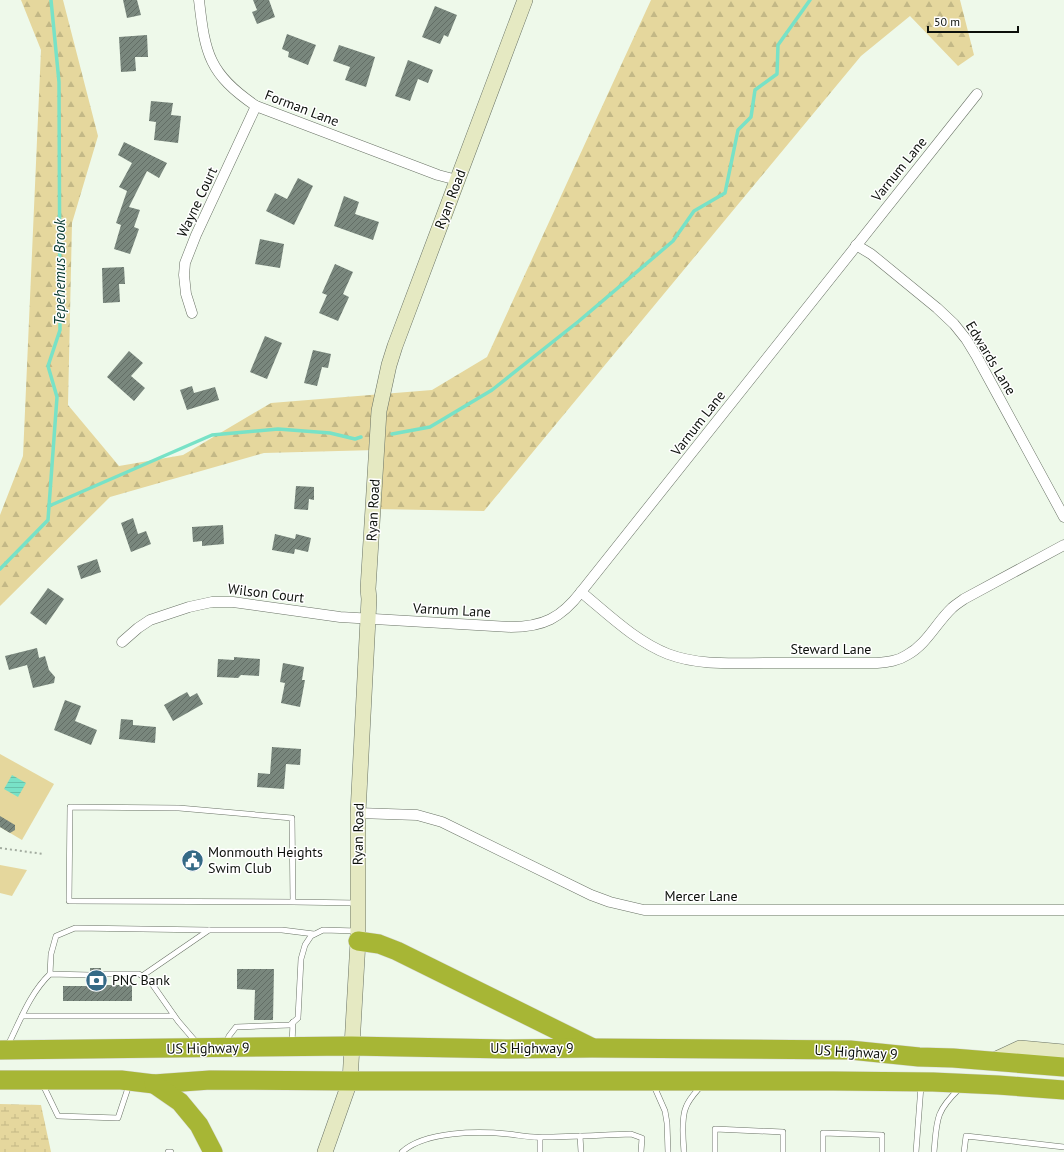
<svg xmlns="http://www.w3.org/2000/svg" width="1064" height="1152" font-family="'PT Sans',sans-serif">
<defs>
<pattern id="forest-firs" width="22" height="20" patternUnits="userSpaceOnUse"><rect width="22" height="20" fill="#e5d79d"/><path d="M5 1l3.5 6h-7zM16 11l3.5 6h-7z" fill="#c3b886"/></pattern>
<pattern id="wetland-marsh" width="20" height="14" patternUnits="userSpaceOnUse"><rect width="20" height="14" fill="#e5d79d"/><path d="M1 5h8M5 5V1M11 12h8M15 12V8" fill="none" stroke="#c3b886"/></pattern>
<pattern id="water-rules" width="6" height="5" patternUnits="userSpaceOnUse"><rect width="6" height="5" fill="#78e2c7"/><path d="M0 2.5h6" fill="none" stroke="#67c1aa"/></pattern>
<pattern id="building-hatch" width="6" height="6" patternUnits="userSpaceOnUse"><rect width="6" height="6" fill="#79877d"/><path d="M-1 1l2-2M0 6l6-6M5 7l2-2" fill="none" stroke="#626d65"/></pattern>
</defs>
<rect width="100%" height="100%" fill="#eef9ea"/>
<g fill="#e5d79d">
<polygon points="0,754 54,784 22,840 0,827"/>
<polygon points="0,865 27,870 12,896 0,893"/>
</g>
<polygon fill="url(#forest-firs)" points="21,0 63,0 98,136 72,223 68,405 119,466 183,455 271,403 432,390 487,357 651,0 960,0 974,55 958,66 910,16 861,56 484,511 374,509 376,450 264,453 110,497 0,606 0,515 23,456 41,50"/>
<polygon fill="url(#wetland-marsh)" points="0,1104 41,1105 51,1152 0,1152"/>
<polygon fill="url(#water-rules)" points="12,775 26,783 18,797 4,789"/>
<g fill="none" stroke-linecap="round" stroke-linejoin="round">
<g stroke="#78e2c7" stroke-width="3.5">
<polyline points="392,434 430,427 492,390 579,321 673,241 694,211 725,193 738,130 751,117 755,90 777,74 778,45 810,0"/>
<polyline points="49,506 212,435 278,429 330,433 355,439 361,437"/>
<polyline points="0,569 48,520 57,397 48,366 60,330 59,82 51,0"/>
</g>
</g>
<g fill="url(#building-hatch)">
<polygon points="123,0 137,0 141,15 127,18"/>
<polygon points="253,0 269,0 275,17 257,24 252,12 257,10"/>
<polygon points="435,6 457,15 448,37 444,35 440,44 422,37"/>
<polygon points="287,34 316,45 308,65 288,57 289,52 282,49"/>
<polygon points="147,35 148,57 135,57 136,71 121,72 119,37"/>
<polygon points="339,45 375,57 366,87 345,80 350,67 333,61"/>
<polygon points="408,60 433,70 428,83 418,79 410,101 395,96"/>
<polygon points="151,101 173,103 171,115 181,116 178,143 154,140 156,122 149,121"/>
<polygon points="124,142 167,163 159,178 147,171 129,207 140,210 134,227 139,229 130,254 114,249 121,225 116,223 127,191 119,187 132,163 118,155"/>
<polygon points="298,178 313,186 294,225 266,211 275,193 287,199"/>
<polygon points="344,196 359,202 355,214 379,222 373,240 334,226"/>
<polygon points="260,239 284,244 280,268 255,264"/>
<polygon points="335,264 353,272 343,294 349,297 338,321 319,313 327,295 322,293"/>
<polygon points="124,267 125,284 119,284 120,302 103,303 102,268"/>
<polygon points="265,336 282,343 267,379 250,372"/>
<polygon points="313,350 331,354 328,368 322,367 317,386 304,383"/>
<polygon points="129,351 143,363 131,376 145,388 134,401 107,377"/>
<polygon points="192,386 194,393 215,387 219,400 187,410 180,390"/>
<polygon points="296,486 314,487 314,500 309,499 308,510 294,509"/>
<polygon points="133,518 138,534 146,531 151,544 131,552 121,523"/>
<polygon points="223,525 224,544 202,546 202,541 193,542 192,527"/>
<polygon points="275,534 295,539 296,534 311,538 308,552 295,549 294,554 272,550"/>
<polygon points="97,559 101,572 81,579 77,566"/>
<polygon points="48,588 64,599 46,625 30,613"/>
<polygon points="37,648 39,658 45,656 49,670 55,677 54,683 33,688 27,665 9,670 5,656"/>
<polygon points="234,657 260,659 259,676 241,675 238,678 217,677 218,659 234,660"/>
<polygon points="283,663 304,667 302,680 305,680 300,707 281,703 285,683 280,682"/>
<polygon points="187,692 190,697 197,693 203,704 173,721 164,705"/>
<polygon points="65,700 81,706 75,721 97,730 91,745 54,730"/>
<polygon points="121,719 133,720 133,725 156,727 155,743 119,739"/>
<polygon points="272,747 301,749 300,765 286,764 284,789 257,787 258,773 270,774"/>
<polygon points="0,816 15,825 15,830 10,833 0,827"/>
<polygon points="90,968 101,968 101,970 97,974 98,976 101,978 101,985 132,985 132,1001 63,1001 63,986 90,986 90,979 93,977 94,975 90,971"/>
<polygon points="237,969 274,969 273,1020 254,1020 255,990 237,989"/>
</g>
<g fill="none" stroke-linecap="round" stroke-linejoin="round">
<defs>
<g id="lane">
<polyline points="293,902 69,901 70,807 179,808 292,818 293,902 357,903"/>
<polyline points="50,974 51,954 56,936 75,928 209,930"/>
<polyline points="101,974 139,974 150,981 178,1021 196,1042"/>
<polyline points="142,976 209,930 282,930 314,934"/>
<polyline points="22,1016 174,1016"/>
<polyline points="226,1044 229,1036 236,1027 290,1025 298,1018 301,959 305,945 311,936 323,930 357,931"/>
<polyline points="292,1044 293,1022"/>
<path d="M8,1045C20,1021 30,993 50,974L90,975"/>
<polyline points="43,1085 58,1116 118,1118 129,1085"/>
<polyline points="654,1086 665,1111 667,1123 668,1152"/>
<polyline points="580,1136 581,1152"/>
<polyline points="540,1138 540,1152"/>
<polyline points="168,1152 171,1152"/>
<path d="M402,1152C425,1131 478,1131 508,1134C519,1135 531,1138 542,1137C571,1137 601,1135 631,1134L642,1138L641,1152"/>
<path d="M684,1152C683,1140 681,1118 686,1107C689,1099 695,1093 701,1086"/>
<polyline points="715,1152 715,1129 783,1132 783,1152"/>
<polyline points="823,1152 823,1133 882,1135 882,1152"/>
<polyline points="916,1152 921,1086"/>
<path d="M934,1152C937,1120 935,1112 959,1089"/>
<polyline points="964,1152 966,1136 1064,1147"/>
</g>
<g id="street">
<path d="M199,0C205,54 209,74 256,106L438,175L457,180"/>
<polyline points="856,245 871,254 937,308 954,324 966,339 977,357 1064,517"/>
<polyline points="192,313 186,294 184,275 185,263 196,235 256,106"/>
<path d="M581,592C608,614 635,641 668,654C700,666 734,663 768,663C804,663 841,663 877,663C888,662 898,661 907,655C927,644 936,623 952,608C955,605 960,602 964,599L1064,545"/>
<path d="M122,642L138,628L150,620L189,607L212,602H233L340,617L511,627C543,627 561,618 581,592L977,94"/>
<polyline points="358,813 417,815 442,822 591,895 610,902 644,910 1064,910"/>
</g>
<g id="secondary">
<polyline points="992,1061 1020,1048 1064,1052"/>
<polyline points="325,1152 350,1081 358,941 358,813 369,599 368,589 379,411 389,365 395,346 525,0"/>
</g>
<g id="highway">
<polyline points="358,941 379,944 397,951 591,1047"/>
<polyline points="0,1050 351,1046 506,1049 592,1048 850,1050 919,1057 953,1058 1064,1067"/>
<polyline points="0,1080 121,1080 154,1084 210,1080 350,1081 833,1081 933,1082 998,1085 1064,1090"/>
<polyline points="154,1084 180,1102 199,1125 213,1152"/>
</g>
</defs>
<use href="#lane" stroke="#697265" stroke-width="6"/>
<use href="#street" stroke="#697265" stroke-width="11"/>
<use href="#secondary" stroke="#697265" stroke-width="16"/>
<use href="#highway" stroke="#d8d9d8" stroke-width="20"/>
<polyline stroke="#a3aca0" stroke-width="2" stroke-dasharray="2 3" stroke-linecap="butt" points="0,848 43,854"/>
<use href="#lane" stroke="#fff" stroke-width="5"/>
<use href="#street" stroke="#fff" stroke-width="10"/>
<use href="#secondary" stroke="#e5e9c2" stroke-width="15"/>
<use href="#highway" stroke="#a7b635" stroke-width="19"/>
</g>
<defs>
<symbol id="civic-disc" viewBox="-11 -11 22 22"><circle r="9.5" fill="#356a86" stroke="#fff"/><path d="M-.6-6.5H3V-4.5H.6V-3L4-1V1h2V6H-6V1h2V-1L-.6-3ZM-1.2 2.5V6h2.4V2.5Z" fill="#fff"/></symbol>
<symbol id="bank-disc" viewBox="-11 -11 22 22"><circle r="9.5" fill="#356a86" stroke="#fff"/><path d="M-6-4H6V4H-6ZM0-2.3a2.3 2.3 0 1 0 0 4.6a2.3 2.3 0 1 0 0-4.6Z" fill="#fff"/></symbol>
</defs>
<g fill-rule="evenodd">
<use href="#civic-disc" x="180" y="848" width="25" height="25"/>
<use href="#bank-disc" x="84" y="968" width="25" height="25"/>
</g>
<g text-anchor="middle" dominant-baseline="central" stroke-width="3" stroke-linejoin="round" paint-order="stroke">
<g font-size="14" fill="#0c100b" stroke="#fff">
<text transform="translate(302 108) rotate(21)">Forman Lane</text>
<text transform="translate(899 169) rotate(-51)">Varnum Lane</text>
<text transform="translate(450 199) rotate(-69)">Ryan Road</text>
<text transform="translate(197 202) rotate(-65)">Wayne Court</text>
<text transform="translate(991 358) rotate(59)">Edwards Lane</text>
<text transform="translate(698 423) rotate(-52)">Varnum Lane</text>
<text transform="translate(373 510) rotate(-87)">Ryan Road</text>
<text transform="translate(266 593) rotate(7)">Wilson Court</text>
<text transform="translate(452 610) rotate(3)">Varnum Lane</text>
<text x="831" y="649">Steward Lane</text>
<text transform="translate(358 834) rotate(-89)">Ryan Road</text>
<text x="701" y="896">Mercer Lane</text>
<text transform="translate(208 1048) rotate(-1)">US Highway 9</text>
<text x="532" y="1048">US Highway 9</text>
<text transform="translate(856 1052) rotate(3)">US Highway 9</text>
</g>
<g font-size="14" fill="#0c100b" stroke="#fff" text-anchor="start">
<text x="208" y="852">Monmouth Heights<tspan x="208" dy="16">Swim Club</tspan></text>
<text x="112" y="980">PNC Bank</text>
</g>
<g font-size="15" font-style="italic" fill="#083a30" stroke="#fff">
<text transform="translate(59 272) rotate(-90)">Tepehemus Brook</text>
</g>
</g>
<path d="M928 26v6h90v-6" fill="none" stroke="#0c100b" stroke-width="2"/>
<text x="934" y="26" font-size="12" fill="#0c100b" stroke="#ffffff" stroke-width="3" paint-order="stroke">50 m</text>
</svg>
